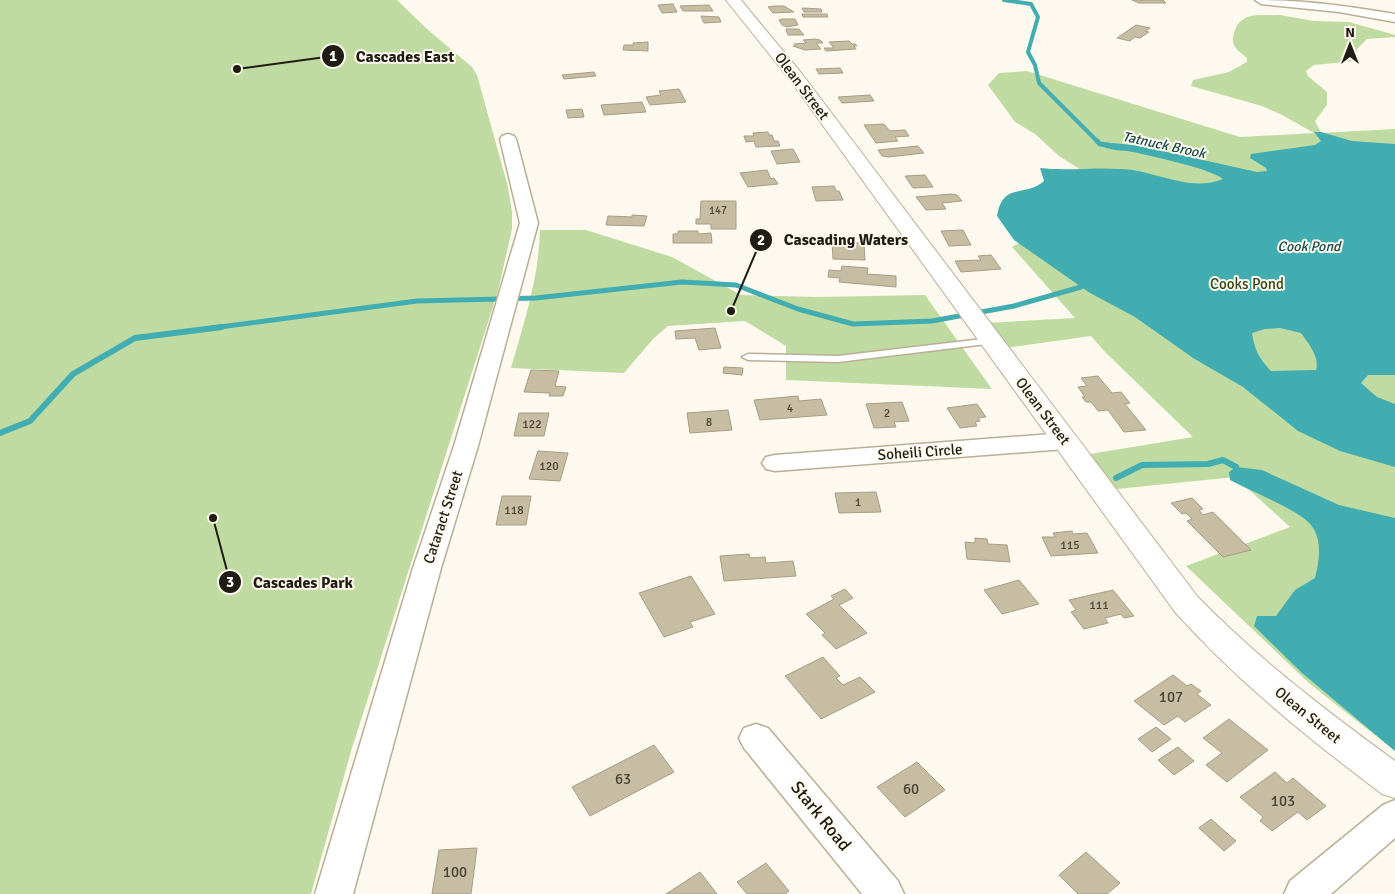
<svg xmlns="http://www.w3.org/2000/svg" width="1395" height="894" font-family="Signika,sans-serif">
<rect width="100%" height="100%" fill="#fdf9ee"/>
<g fill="#c0dba2">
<polygon points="0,0 397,0 427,29 472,67 477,75 508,187 512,212 512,229 498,291 352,748 311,894 0,894"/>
<path d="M1280,15L1314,21L1349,22L1395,35V37L1367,39L1357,49L1356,61L1314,65L1306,71L1308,76L1327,92V105L1315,121L1321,133L1395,129V751L1310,684L1186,566L1290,527L1235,477L1117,489L1090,454L1193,437L1105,352L1091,336L1006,348L986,323L1075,318L1012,247L1069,217L1086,173L1059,156L1035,134L1015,122L988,85L999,73L1027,71L1240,137L1314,133L1282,115L1262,106L1191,86L1193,80L1229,72L1247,62V58C1237,50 1230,46 1234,33C1241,10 1260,16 1280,15Z"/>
<path d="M540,230H586L672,257L741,295L817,297L925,295L992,389L786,380V346L745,321L668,326L653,339L624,373L511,368C524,323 539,277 540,230Z"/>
</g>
<g fill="#41adb0" fill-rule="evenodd">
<path d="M1314,132H1321L1352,141L1395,144V375H1368L1361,383L1377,397L1395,404V467L1340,451L1298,431L1243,387L1193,358L1135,317L1090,293L1014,240L997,216C1003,181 1025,198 1044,181L1040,168C1067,171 1094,167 1121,169C1155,170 1189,193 1223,179C1212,169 1151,156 1133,152C1124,150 1106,151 1100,144L1113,143L1140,146L1257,172L1267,171L1266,168L1250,158L1251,154L1315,145L1321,141ZM1280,328L1301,333C1308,343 1320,357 1316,370L1271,371C1259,358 1255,351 1252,333L1265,329Z"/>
<path d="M1236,467L1262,470L1339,505L1395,518V751L1302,673L1254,626L1257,616H1276L1295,590L1315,578C1319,562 1323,540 1311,525C1299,510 1250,491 1230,480L1229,472Z"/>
</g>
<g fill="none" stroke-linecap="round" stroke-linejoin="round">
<polyline stroke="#41adb0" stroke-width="4" points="1004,0 1031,4 1038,17 1028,52 1035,65 1039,83 1098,142"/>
<g stroke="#41adb0" stroke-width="5">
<polyline points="1097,141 1100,144 1108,145"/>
<polyline points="212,328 417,301 536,298 682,282 736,285 798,309 853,324 932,321 1014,306 1081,287"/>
</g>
<g stroke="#41adb0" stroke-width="6">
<polyline points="0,433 30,421 73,374 135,338 222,327"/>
<polyline points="1116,478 1142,465 1208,464 1223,460 1236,467"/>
</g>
</g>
<g fill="#c7bda3" stroke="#a79d84">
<polygon points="1132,0 1163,0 1166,3 1139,3"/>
<polygon points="673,4 677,12 662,13 658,5"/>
<polygon points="709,5 713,11 683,11 680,6"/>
<polygon points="774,6 784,6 794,12 773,13 768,7"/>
<polygon points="802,8 821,9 822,12 804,12"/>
<polygon points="802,14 827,14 828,17 803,17"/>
<polygon points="701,16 719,17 721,22 704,23"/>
<polygon points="782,19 795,19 798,25 787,27 782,25 779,20"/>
<polygon points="1136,25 1150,28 1145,31 1149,32 1140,38 1135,37 1130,41 1117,38"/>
<polygon points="786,29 799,29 804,35 788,35"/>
<polygon points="815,39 820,40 823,43 816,43 821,49 805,50 793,46 796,46 794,44 806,43 803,40"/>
<polygon points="849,41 852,44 855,44 857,46 854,46 856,49 826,51 824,48 834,48 829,42"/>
<polygon points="648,42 648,51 623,50 624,45 633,45 633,43"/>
<polygon points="840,68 843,73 819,74 816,69"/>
<polygon points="594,72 596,76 564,79 562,75"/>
<polygon points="679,89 686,102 650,105 646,97 661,95 659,91"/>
<polygon points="870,95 874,101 842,103 838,97"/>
<polygon points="642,102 646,112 604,115 601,105"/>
<polygon points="582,109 584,117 568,118 566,110"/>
<polygon points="884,124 890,131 905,130 909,136 895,137 898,141 876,143 864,125"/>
<polygon points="768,132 769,135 772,135 774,141 778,141 780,146 756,147 754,141 746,142 744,136 754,136 753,133"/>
<polygon points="918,146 924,153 888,157 882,156 878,150"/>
<polygon points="793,149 800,162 777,164 771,151"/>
<polygon points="767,170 771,179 774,178 778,184 748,187 740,173"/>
<polygon points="925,175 933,187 913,188 905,176"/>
<polygon points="834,186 836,191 839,191 843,200 816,201 812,187"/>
<polygon points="951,194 957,195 962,201 942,203 946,209 926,210 916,197"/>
<polygon points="701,201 736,201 736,229 711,229 711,224 696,224 696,219 700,219"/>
<polygon points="632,215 647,216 644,226 606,225 608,216 632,217"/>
<polygon points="963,230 971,245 949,246 941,231"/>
<polygon points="678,231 698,231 698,234 711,233 712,243 673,243 673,234 678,234"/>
<polygon points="832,242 864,243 865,260 833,259"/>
<polygon points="991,255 1001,269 961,272 955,261 981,260 978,256"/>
<polygon points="842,266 868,268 867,274 896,276 896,287 839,282 840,278 828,277 829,270 841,271"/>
<polygon points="715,328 721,348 699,350 695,338 676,339 675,331"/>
<polygon points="724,367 743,368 742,375 723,373"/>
<polygon points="531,370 559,371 555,386 566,387 563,396 549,396 550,393 524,392"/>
<polygon points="1098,376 1112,393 1121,392 1130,403 1125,404 1146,430 1124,432 1108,410 1098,411 1091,402 1086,402 1082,397 1085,397 1078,387 1087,386 1081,378"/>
<polygon points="798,396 799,401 821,399 827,415 760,420 754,400"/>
<polygon points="902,402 909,421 894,422 896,427 874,428 866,404"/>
<polygon points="977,404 986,417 978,418 980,421 975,422 977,426 960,428 947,408"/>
<polygon points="728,410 732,430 690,433 687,413"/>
<polygon points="519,413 549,413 544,436 514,436"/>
<polygon points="538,451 568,453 560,481 529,479"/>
<polygon points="876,492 881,512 839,513 835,493"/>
<polygon points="502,496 531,496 526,525 496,525"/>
<polygon points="1192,498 1203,509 1199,510 1203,515 1213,512 1251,550 1223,557 1187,521 1192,519 1186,513 1182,514 1171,503"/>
<polygon points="1072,531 1073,534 1087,533 1098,553 1051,556 1042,537 1055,537 1053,533"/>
<polygon points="975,538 987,539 988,544 1007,545 1010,562 967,559 965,542 975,543"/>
<polygon points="749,554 750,558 765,557 766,563 793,561 796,576 724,581 720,556"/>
<polygon points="691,576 715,614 690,622 693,627 664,637 639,593"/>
<polygon points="1019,580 1039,604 1002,614 984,590"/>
<polygon points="845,589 853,598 839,605 867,633 836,649 822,635 825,633 806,614 834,599 831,596"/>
<polygon points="1113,590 1134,616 1124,618 1121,614 1105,618 1108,623 1084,629 1071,612 1076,610 1069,600"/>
<polygon points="823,657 840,676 836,678 843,685 860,677 875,692 821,719 785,676"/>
<polygon points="1173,675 1187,686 1191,684 1201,691 1197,694 1211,705 1185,722 1178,716 1164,725 1134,701"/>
<polygon points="1229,719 1268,750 1227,782 1206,765 1222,753 1203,738"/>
<polygon points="1156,727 1171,739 1152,752 1138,739"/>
<polygon points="654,745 674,772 590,816 572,787"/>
<polygon points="1178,747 1194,761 1174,775 1158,760"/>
<polygon points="917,762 945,790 905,817 877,787"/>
<polygon points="1275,772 1287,783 1293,778 1326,806 1307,820 1298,812 1272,831 1260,821 1263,817 1240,797"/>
<polygon points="1211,819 1236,841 1224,851 1199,828"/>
<polygon points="477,848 471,894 432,894 439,850"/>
<polygon points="1086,852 1120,883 1107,894 1078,894 1059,875"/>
<polygon points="766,863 789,891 785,894 747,894 737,882"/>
<polygon points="700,872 717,894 666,894"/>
</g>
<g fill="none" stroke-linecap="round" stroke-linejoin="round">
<defs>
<polygon id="service" points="991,338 997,341 995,343 838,362 748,360 742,357 748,354 838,356"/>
<g id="minor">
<path d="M1255,0C1304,0 1347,6 1395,14V22L1339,12L1261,4Z"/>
<polygon points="508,134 514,136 516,139 538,223 478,446 441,568 353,894 315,894 413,568 454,446 520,223 500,139 502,136"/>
<polygon points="1065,433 1074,436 1077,441 1074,446 1065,449 775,471 766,469 762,463 766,457 775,455"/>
<polygon points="756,724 768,728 898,881 904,894 862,894 744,748 739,738 744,728"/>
<polygon points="1395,800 1395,838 1331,894 1284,894 1290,881 1383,805"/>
</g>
<path id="tertiary" d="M726,0H741L802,74L1197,596C1257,658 1325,710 1395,761V798L1382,794C1308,738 1237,681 1175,612L790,80Z"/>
</defs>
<use href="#service" stroke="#baaf96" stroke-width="3"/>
<use href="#minor" stroke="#baaf96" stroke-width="3"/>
<use href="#tertiary" stroke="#baaf96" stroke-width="2"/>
<use href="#service" fill="#fff" fill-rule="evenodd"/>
<use href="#minor" fill="#fff" fill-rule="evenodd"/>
<use href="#tertiary" fill="#fff" fill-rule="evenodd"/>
</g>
<g text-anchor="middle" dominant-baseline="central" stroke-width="4" stroke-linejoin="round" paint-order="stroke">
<g font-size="11" fill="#4a4437">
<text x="718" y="210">147</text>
</g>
<g font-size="12" fill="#4a4437">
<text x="790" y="408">4</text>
<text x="887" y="413">2</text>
<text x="709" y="422">8</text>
<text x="532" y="424">122</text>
<text x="549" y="466">120</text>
<text x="858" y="502">1</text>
<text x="514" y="510">118</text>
<text x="1070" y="545">115</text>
<text x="1099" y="605">111</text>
</g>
<g font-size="14" font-style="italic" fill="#19494a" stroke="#fdf9ee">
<text transform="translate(1164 145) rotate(12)">Tatnuck Brook</text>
<text x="1309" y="246">Cook Pond</text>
</g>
<g font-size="15" fill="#201c13" stroke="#fdf9ee">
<text transform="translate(802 86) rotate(53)">Olean Street</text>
<text transform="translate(1043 411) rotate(53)">Olean Street</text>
<text transform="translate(920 452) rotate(-4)">Soheili Circle</text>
<text transform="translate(443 517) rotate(-72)">Cataract Street</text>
<text transform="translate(1308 715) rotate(39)">Olean Street</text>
</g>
<g font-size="15" fill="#324616" stroke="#fdf9ee">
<text x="1247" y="284">Cooks Pond</text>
</g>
<g font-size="15" fill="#4a4437">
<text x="1171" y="697">107</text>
<text x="623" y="779">63</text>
<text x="911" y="789">60</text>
<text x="1283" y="801">103</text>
<text x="455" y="872">100</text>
</g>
<g font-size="18" fill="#201c13" stroke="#fdf9ee">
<text transform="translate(821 816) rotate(51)">Stark Road</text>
</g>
</g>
<path fill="none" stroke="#201c13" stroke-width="2" d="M237 69L333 56M731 311L761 240M213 518L230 582"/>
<g fill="#201c13" stroke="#fdf9ee" stroke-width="2">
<circle cx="237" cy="69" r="5"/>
<circle cx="731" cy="311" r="5"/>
<circle cx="213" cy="518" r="5"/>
<circle cx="333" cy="56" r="12"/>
<circle cx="761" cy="240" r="12"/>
<circle cx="230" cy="582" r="12"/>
</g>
<g font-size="15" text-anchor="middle" font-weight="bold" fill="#fff">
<text x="333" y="61">1</text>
<text x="761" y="245">2</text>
<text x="230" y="587">3</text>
</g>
<g font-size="16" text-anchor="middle" font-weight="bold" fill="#201c13" stroke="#fdf9ee" stroke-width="4" stroke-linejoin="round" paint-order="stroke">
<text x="405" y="62">Cascades East</text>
<text x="846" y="245">Cascading Waters</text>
<text x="303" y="588">Cascades Park</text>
</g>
<g transform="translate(1350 45)" stroke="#fdf9ee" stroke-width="4" paint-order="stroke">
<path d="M0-4L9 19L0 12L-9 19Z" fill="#201c13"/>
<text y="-8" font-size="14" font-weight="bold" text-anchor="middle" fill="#201c13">N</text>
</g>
</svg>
